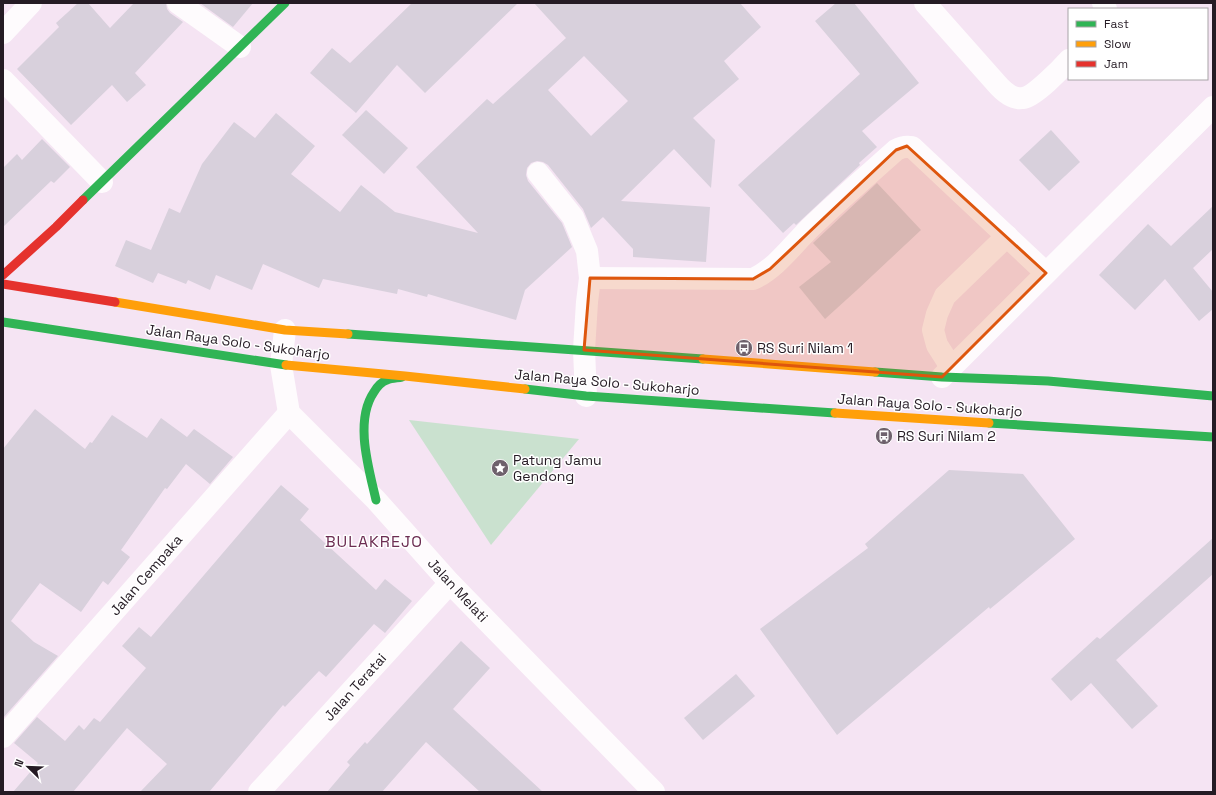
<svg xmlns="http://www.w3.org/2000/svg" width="1216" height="795" font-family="'Space Grotesk',sans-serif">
<rect width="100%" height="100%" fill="#f5e4f3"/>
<polygon fill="#cae1cf" points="409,420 579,439 491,545"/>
<g fill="#d8d0dc" fill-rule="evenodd">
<polygon points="78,3 88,3 110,28 134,3 166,3 167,9 170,13 183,22 135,73 146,85 127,102 112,85 71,125 17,69 59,27 56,23"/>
<polygon points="200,3 253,3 233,27"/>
<polygon points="412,3 518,3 425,93 397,65 356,113 310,73 332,48 350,63"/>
<path d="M534,3H740L761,27L724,61L739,79L693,118L715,140L711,188L674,149L621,201L710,207L706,262L633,257V249L603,217L591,228L583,209L548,165L543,162L537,161L531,163L527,168L526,175L528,181L562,223L572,247L525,290L516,320L428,294L427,297L398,289L397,294L323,279L319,288L263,264L252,290L216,275L210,290L188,280L186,284L158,273L153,283L115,266L126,240L151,250L169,208L180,213L202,164L234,122L255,138L276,113L315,146L291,174L340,212L361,185L395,212L478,233L416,167L487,99L493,104L566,38ZM584,56L628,101L591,136L548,90Z"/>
<polygon points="836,3 854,3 919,83 862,131 877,147 859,163 860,165 796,225 794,223 783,233 738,185 860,74 815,21"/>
<polygon points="366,110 408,148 384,174 342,135"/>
<polygon points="1051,130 1080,162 1049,191 1019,160"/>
<polygon points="42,139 70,167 54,183 51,181 3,227 3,168 17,154 22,160"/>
<polygon points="877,183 921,230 857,290 825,319 799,287 831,262 813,243"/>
<polygon points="1213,206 1213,249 1193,268 1213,292 1213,309 1199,321 1165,279 1135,310 1099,275 1148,224 1171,246"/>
<polygon points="35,409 85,449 90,442 92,443 112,415 147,438 161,418 187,437 194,429 233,457 210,484 186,464 167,489 165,488 121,550 130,557 108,585 103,581 81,612 40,583 11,621 34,642 58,656 3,718 3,449"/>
<polygon points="949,470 1023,474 1075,539 990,609 989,607 837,735 760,629 868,548 865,544"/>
<polygon points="281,485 309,509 300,520 376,590 385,579 412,601 385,633 374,624 326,677 319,671 285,707 283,705 209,792 140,792 167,764 127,728 73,792 13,792 38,763 14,743 37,717 65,741 79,725 84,730 94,718 100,722 146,668 122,646 139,627 151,637"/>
<polygon points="1213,538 1213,574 1116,660 1158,706 1132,729 1091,683 1071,701 1051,679 1097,637 1100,639"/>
<polygon points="461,641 490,668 453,709 543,792 480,792 426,742 382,792 327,792 350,765 347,762 365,742 367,744"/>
<polygon points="736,674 755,696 703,740 684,718"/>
</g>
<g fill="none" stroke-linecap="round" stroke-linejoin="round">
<g stroke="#fefbfd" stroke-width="22">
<polyline points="178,3 240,47"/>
<path d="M925,3L996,83C1002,90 1012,100 1023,98C1034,97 1061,69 1069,60"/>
<polyline points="1103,3 1106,9"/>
<polyline points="3,33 31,3"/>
<polyline points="3,80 102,182"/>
<polyline points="538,173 573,217 587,251 590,278 587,302 584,350 586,396"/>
<path d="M590,278L753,279C776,269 794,243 812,226C839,200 868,175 896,150C901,147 906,146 912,147L1046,273"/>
<polyline points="285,330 281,365 289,413 376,500 450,583 654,792"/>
<polyline points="951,367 937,345 933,330 937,314 945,296 1007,236"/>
<polyline points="942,377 1213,107"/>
<polyline points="3,737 289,413"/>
<polyline points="259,792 450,583"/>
</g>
<g stroke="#30b455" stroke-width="9">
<polyline points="83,200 285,3"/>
<polyline points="3,322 286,365"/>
<polyline points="348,334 703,359"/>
<polyline points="875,372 942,377 1048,381 1213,396"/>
<polyline points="525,389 586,396 835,413"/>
<polyline points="989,423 1213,437"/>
<path d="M376,500C369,469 354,421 374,392C377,387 381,382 387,380C391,378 397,378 402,377"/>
</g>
<g stroke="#ff9f0a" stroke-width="9">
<polyline points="115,302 285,330 348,334"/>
<polyline points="703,359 875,372"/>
<polyline points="286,365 405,376 525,389"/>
<polyline points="835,413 989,423"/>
</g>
<g stroke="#e5322d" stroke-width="9">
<polyline points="3,275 56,227 83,200"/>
<polyline points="3,284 115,302"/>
</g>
</g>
<path fill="#de560d" fill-opacity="0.2" stroke="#de560d" stroke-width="3" stroke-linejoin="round" d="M907,146L1046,273L942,377L584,350L590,278L753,279L770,269L896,150Z"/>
<defs>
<symbol id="bus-disc" viewBox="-11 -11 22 22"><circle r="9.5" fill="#6e616c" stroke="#fff"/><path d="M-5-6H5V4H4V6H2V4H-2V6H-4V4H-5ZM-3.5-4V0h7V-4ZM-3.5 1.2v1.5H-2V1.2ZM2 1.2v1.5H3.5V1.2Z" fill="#fff"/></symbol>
<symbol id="sight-disc" viewBox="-11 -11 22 22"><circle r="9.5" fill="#6e616c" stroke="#fff"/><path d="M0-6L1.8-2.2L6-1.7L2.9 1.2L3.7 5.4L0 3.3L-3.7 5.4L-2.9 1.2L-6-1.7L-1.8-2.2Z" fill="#fff"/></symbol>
</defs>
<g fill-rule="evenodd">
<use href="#bus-disc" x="734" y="338" width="20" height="20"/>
<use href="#bus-disc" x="874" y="426" width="20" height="20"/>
<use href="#sight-disc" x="490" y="458" width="20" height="20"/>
</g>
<g text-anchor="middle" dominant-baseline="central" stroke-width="3" stroke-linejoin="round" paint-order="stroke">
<g font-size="14" fill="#251b24" stroke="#fff">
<text transform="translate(238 342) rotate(8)">Jalan Raya Solo - Sukoharjo</text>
<text transform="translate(607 382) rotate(5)">Jalan Raya Solo - Sukoharjo</text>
<text transform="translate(930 405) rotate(4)">Jalan Raya Solo - Sukoharjo</text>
<text transform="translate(146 575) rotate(-49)">Jalan Cempaka</text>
<text transform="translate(458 590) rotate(47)">Jalan Melati</text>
<text transform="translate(355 687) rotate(-48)">Jalan Teratai</text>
</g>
<g font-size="14" fill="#251b24" stroke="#fff" text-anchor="start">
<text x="757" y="348">RS Suri Nilam 1</text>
<text x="897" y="436">RS Suri Nilam 2</text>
<text x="513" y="460">Patung Jamu<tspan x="513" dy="16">Gendong</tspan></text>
</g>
<g font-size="16" letter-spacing="1" fill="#6c2d52" stroke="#fff">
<text x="374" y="541">BULAKREJO</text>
</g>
</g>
<rect width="1216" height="795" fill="none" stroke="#251b24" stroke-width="8"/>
<rect x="1068" y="8" width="140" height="72" fill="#ffffff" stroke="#a8a4a7"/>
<rect x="1076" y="21" width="20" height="6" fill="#30b455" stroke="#a8a4a7"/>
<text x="1104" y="28" font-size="12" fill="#251b24">Fast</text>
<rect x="1076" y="41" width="20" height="6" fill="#ff9f0a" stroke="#a8a4a7"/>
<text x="1104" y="48" font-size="12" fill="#251b24">Slow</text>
<rect x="1076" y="61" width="20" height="6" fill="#e5322d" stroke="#a8a4a7"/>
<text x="1104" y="68" font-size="12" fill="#251b24">Jam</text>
<g transform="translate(28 767) rotate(293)" stroke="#ffffff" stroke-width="3" paint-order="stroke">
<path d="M0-3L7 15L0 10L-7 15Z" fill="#251b24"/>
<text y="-6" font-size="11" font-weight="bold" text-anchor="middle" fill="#251b24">N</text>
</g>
</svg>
